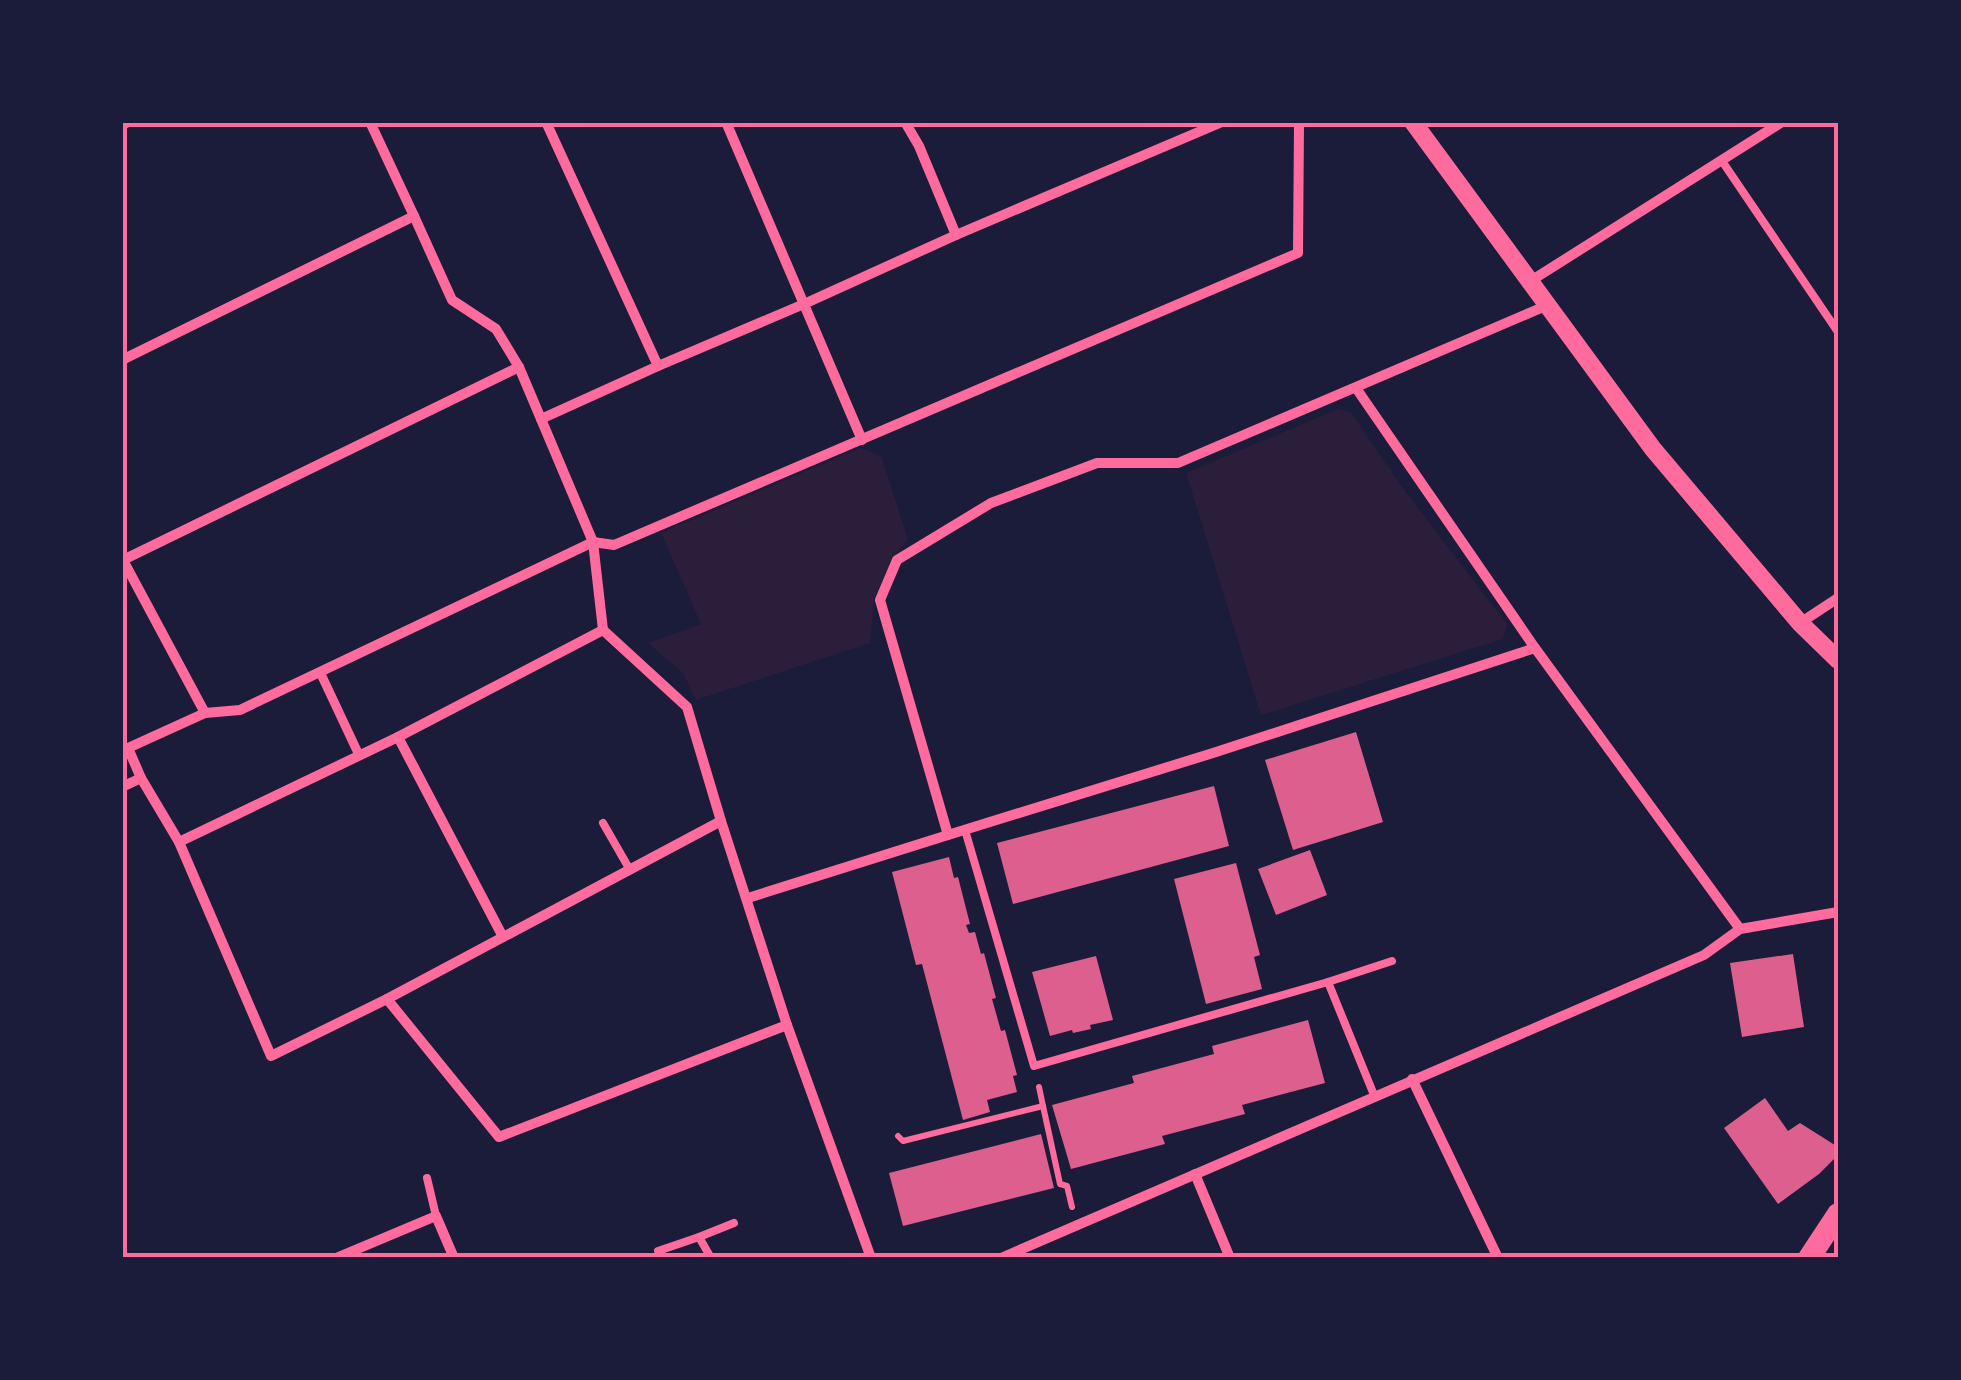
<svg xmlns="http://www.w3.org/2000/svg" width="1961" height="1380" font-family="Ubuntu,sans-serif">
<rect width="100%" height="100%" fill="#1b1b3a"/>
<g fill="#2a1e3b">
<polygon points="1338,409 1351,413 1405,491 1507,624 1503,639 1261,715 1186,473"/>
<polygon points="860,448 881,456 908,539 895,556 874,599 870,643 696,700 683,673 648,643 701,624 661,533"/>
</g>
<g fill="#dd5f8e">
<polygon points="1356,732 1383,822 1293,850 1265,760"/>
<polygon points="1214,786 1229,846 1013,904 997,843"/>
<polygon points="1310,850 1327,895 1276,915 1258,869"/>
<polygon points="949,857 954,878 958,877 970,924 966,925 969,933 975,932 981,954 984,953 996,998 992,999 1001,1031 1005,1030 1017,1075 1013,1076 1017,1092 987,1100 990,1112 963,1120 922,964 916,965 892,872"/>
<polygon points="1236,863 1260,955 1254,957 1262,989 1206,1004 1174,879"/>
<polygon points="1793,954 1804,1027 1742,1037 1730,963"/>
<polygon points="1096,956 1113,1020 1090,1025 1091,1029 1073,1033 1072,1030 1050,1036 1032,972"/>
<polygon points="1308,1020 1325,1083 1242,1105 1245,1114 1162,1136 1165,1144 1071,1169 1052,1105 1134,1083 1132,1076 1214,1054 1212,1046"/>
<polygon points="1765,1098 1788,1131 1800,1123 1838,1147 1838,1155 1819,1174 1778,1204 1724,1128"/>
<polygon points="1041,1134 1054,1188 903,1226 889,1173"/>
</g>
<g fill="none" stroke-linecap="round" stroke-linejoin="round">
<g stroke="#ff6b9d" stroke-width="6">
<polyline points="1043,1106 1060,1184 1067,1186 1072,1207"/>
<polyline points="898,1136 903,1141 1043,1106 1039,1087"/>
</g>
<g stroke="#ff6b9d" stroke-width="8">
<polyline points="1722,161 1838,332"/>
<polyline points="603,823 630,870"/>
<polyline points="965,830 1034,1066 1328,982 1392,961"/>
<polyline points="1328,982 1374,1095"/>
<polyline points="427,1178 436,1216"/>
<polyline points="699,1237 734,1223"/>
<polyline points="658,1251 699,1237 711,1258"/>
</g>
<polyline stroke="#ff6b9d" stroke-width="9" points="320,672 359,755"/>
<g stroke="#ff6b9d" stroke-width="10">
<polyline points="726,122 862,440"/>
<polyline points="905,122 919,146 956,235"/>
<polyline points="122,125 128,122"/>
<polyline points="414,216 452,300 496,329 519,367 541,419 658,366 546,122"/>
<polyline points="1529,282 1782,122"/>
<polyline points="122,360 414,216 370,122"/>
<polyline points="658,366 804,304 956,235 1222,122"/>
<polyline points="1356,388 1535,648 1740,929"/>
<polyline points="541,419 593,542 603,630"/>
<polyline points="122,559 123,560 519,367"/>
<polyline points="123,560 205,713"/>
<polyline points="1800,623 1838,598"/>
<polyline points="1535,648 1213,753 948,835 880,600 897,560 991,503 1097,463 1178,463 1548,305"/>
<polyline points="141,778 179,842"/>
<polyline points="122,787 141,778 128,748 205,713 240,710 593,542 614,545 1298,253 1299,122"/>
<polyline points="721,821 787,1025 871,1258"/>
<polyline points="748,898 948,835"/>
<polyline points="503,937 398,737 179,842 271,1056 387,999 499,1137 787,1025"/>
<polyline points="387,999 721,821 687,707 603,630 398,737"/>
<polyline points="1412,1079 1498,1258"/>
<polyline points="1195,1174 1230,1258"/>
<polyline points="122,1253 124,1258"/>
<polyline points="336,1258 436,1216 454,1258"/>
<polyline points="1001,1258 1704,955 1740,929 1838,912"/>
</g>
<polyline stroke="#ff6b9d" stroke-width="18" points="1413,122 1653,449 1800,623 1838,660"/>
<polyline stroke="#ff6b9d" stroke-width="22" points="1809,1258 1838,1214"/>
</g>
<rect width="1961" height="1380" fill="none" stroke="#1b1b3a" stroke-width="250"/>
<rect x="125" y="125" width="1711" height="1130" fill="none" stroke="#ff6b9d" stroke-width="4"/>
</svg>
